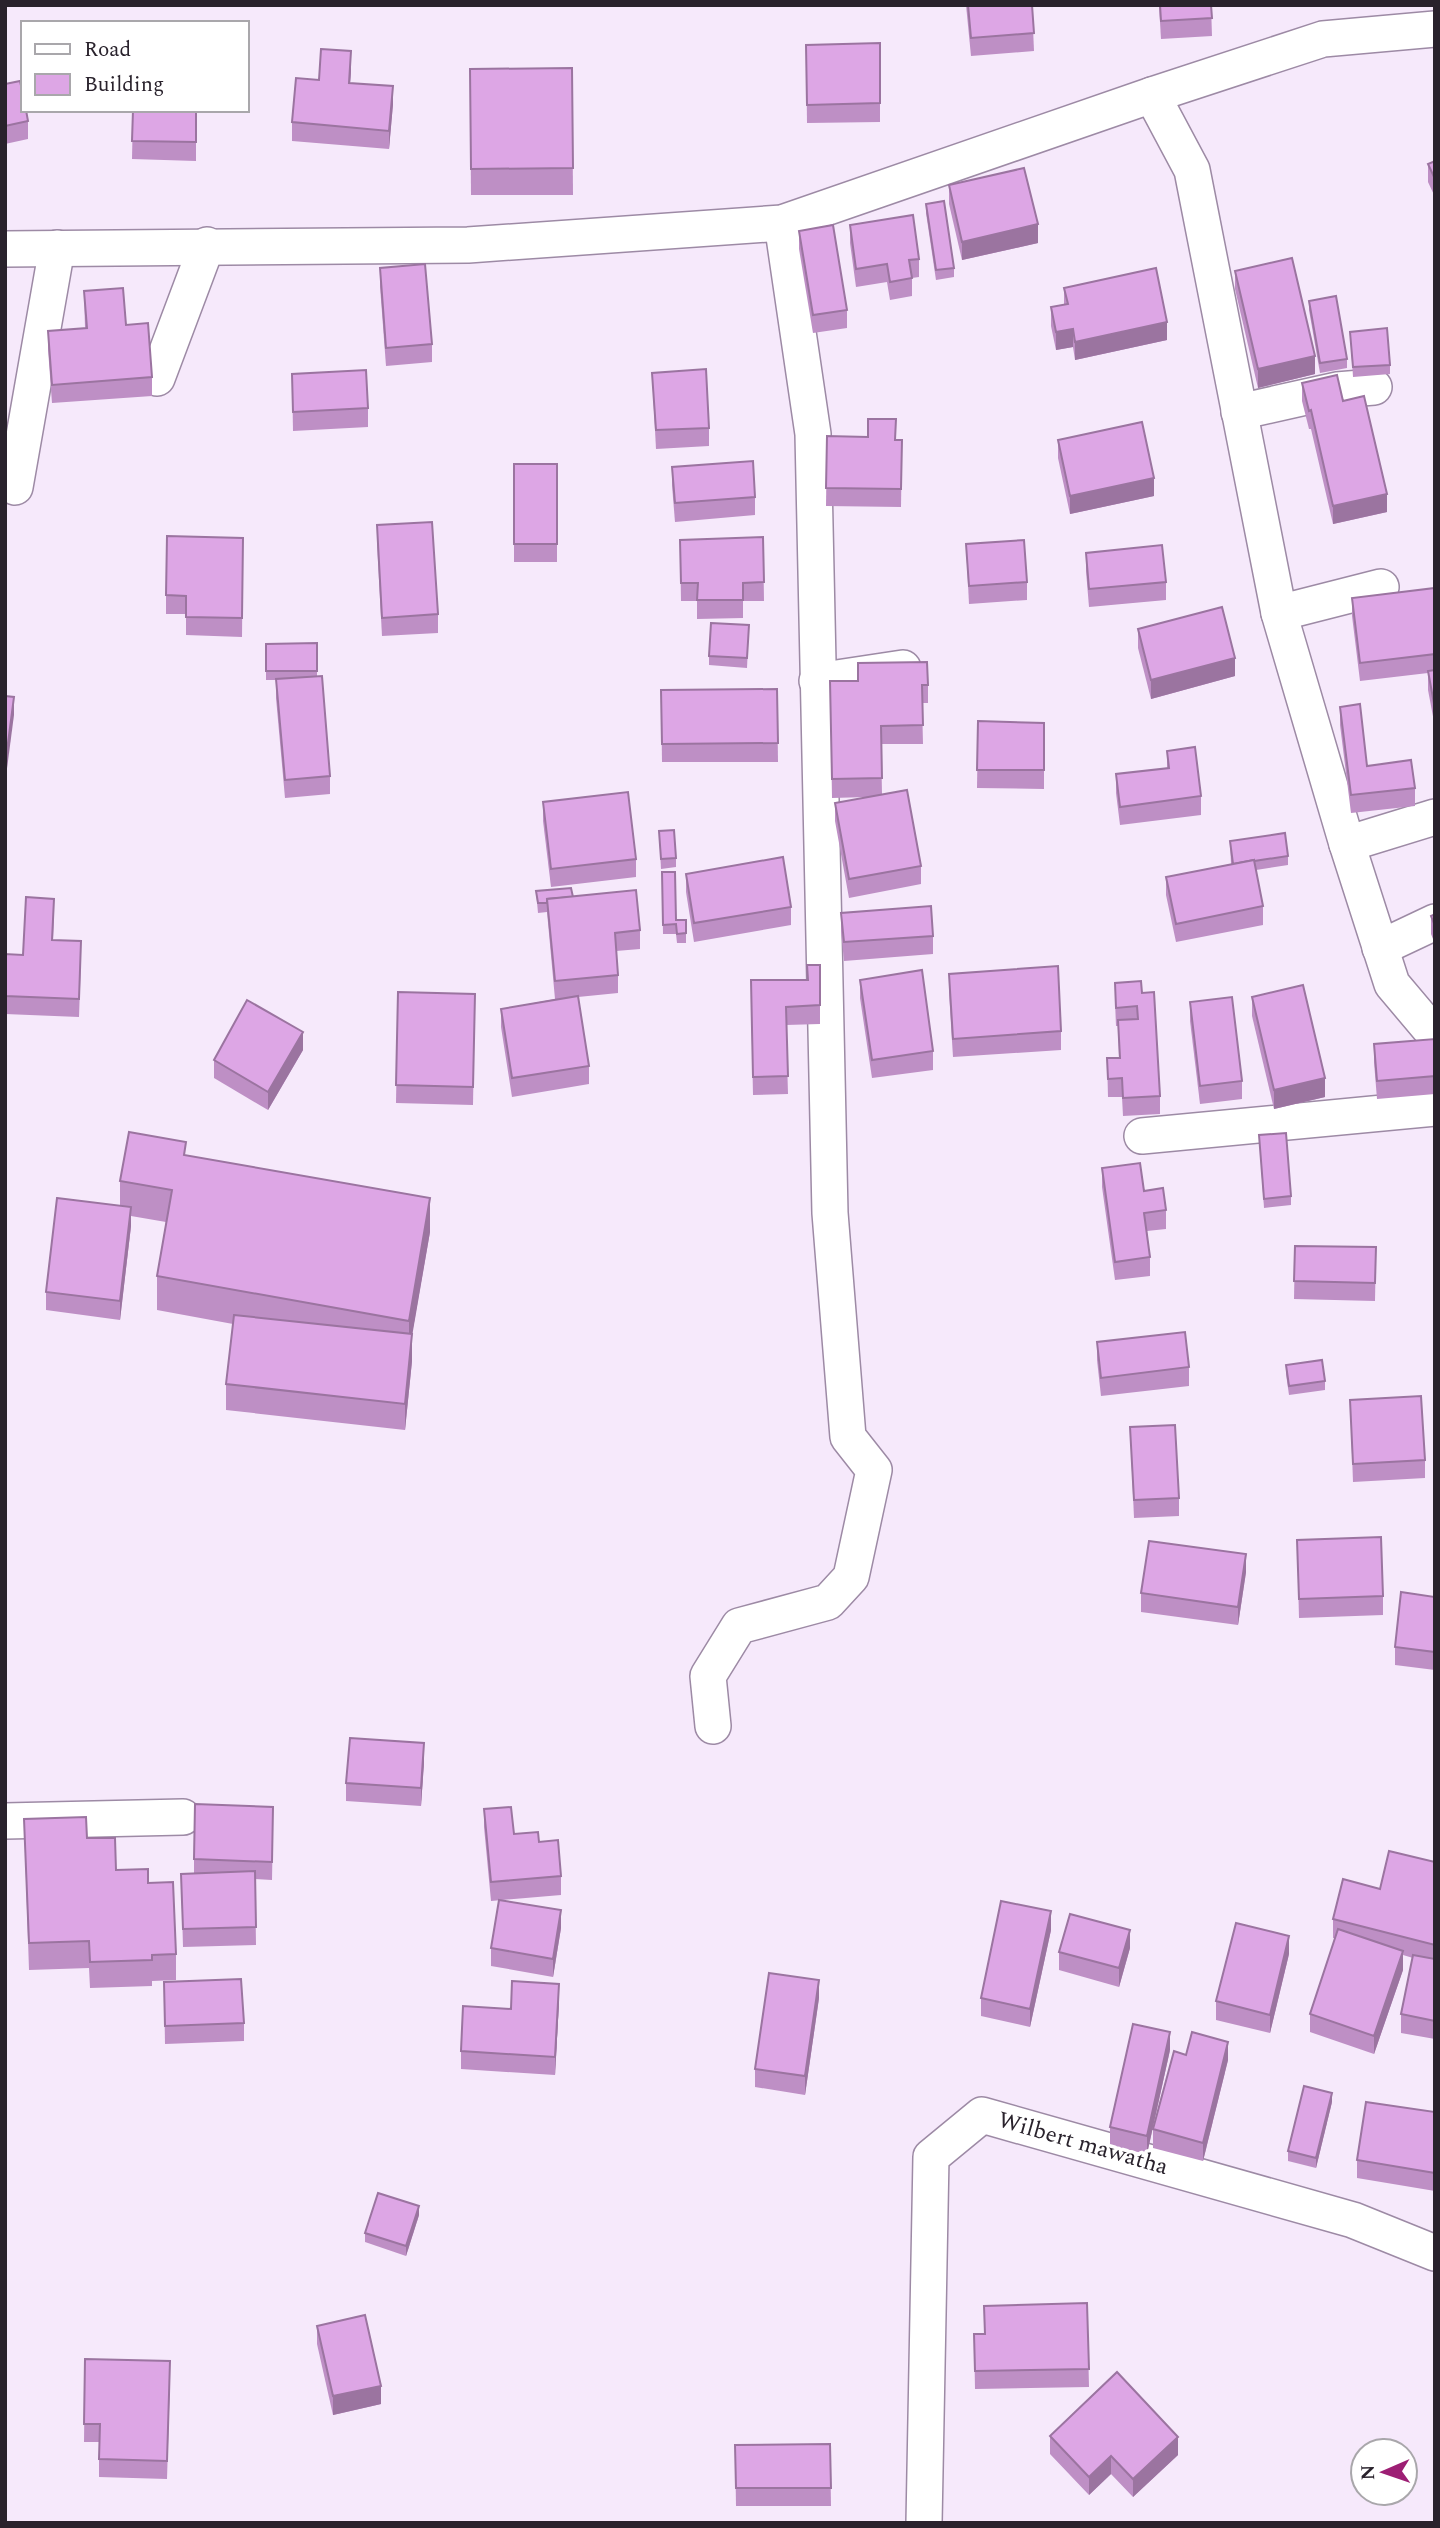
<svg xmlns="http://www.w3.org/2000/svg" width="1440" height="2528" font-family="Spectral,serif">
<rect width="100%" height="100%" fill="#f6e9fb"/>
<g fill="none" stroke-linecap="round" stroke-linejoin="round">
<defs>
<g id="street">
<polyline points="1152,95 1192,170 1279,613 1347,844 1392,984 1435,1035"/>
<polyline points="5,249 468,245 782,223 1152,95 1323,39 1435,29"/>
<polyline points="157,378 207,245"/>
<polyline points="1239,412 1337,390 1374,387"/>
<polyline points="15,487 57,248"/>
<polyline points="1279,613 1381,587"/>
<polyline points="817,681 903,668"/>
<polyline points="1347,844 1435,817"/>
<polyline points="1380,948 1435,922"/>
<polyline points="1142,1136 1435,1108"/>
<polyline points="713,1726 708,1676 739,1626 828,1602 851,1577 874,1470 848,1437 830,1213 813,434 782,223"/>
<polyline points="5,1821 183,1817"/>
<polyline points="924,2523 931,2157 982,2115 1353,2220 1435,2253"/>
</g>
</defs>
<use href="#street" stroke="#9d8aa5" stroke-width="38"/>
<use href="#street" stroke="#fff" stroke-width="35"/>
</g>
<g fill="#be8fc5">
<polygon points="966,5 1032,5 1034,51 971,56"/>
<polygon points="1159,5 1211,5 1212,36 1161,39"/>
<polygon points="880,43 880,122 807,123 806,45"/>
<polygon points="572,68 573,195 471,195 470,69"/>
<polygon points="351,69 350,83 393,104 389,149 292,141 292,122 319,80"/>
<polygon points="5,84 28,121 28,139 5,144"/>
<polygon points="133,110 196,110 196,161 132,159"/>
<polygon points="1435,161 1435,197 1428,182 1428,164"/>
<polygon points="949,185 1038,243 962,260 949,204"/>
<polygon points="926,204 954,268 954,277 936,280 926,213"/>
<polygon points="850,225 919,259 919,277 912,278 912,296 890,300 887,282 856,287 850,243"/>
<polygon points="799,231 847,310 847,328 813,333 799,249"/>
<polygon points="380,268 432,344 432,362 386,366 380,286"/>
<polygon points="1235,271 1315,374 1258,388 1235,289"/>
<polygon points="1064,288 1167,340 1075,360 1073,347 1056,350 1051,326 1051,307 1064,305"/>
<polygon points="84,291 126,325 152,377 152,396 52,403 48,349 48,331 85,328"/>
<polygon points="1309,301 1347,359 1347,368 1320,373 1309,310"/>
<polygon points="1350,332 1390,365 1390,374 1353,377"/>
<polygon points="652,373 709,428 709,446 656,449"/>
<polygon points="292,374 368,408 368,427 293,431"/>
<polygon points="1302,383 1343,401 1387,512 1333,524 1311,429 1309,429 1302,401"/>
<polygon points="827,436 902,440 901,507 826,506"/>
<polygon points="1058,440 1154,496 1070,514 1058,458"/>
<rect x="514" y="464" width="43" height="98"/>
<polygon points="672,467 755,497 755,515 675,522 672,485"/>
<polygon points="377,525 438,614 438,633 382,636 377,543"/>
<polygon points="763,537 764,601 743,601 743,618 697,619 697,601 681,601 680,540"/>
<polygon points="243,538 242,637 186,635 186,614 166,614 166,595"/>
<polygon points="966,544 1027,582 1027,600 969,604"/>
<polygon points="1086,553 1166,582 1166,600 1089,607 1086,571"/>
<polygon points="1435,588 1435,727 1428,690 1428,673 1360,681 1352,616 1352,598"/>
<polygon points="749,625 747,668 709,665 709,656"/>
<polygon points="1138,629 1235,676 1151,699 1138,648"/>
<polygon points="317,643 317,676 330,776 330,794 285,798 276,698 276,680 266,680 266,644"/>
<polygon points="830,681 928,685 928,703 922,703 923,744 881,744 882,794 921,866 921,884 849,898 835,821 835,803 867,797 832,798"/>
<polygon points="777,689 778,762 662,762 661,690"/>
<polygon points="1340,707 1367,766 1415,788 1415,806 1351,813 1340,725"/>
<polygon points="978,721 1044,723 1044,789 977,788"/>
<polygon points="1167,751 1201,796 1201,815 1120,825 1116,793 1116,774 1167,768"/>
<polygon points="543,802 636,859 636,877 551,887 543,821"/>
<polygon points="659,831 676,858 676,867 661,869"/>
<polygon points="1230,841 1288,856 1288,865 1256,870 1263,906 1263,925 1176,942 1166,895 1166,877 1231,864"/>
<polygon points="662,872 676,920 686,920 686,943 677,943 676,934 663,934"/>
<polygon points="686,874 791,907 791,925 694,942 686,892"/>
<polygon points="536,891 573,897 640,930 640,949 616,951 618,975 618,993 578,997 589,1066 589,1084 512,1097 501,1027 501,1009 555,999 547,912 538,913"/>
<polygon points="841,913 933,936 933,954 844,961 841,931"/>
<polygon points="1435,914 1435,944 1431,934 1431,916"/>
<polygon points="54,917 53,940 81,959 79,1017 5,1014 5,954 23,955"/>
<polygon points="820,965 820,1024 786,1025 788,1094 753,1095 751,998 807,980"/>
<polygon points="949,974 1061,1031 1061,1050 953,1057 949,992"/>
<polygon points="860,980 933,1051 933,1070 872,1078 860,998"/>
<polygon points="1115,983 1142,993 1160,1096 1160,1114 1123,1116 1122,1097 1108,1097 1107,1058 1119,1058 1118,1026 1116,1026 1115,1001"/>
<polygon points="398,992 475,994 473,1105 396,1103"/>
<polygon points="1252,997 1325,1097 1274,1109 1252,1016"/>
<polygon points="1190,1002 1242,1081 1242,1099 1200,1104 1190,1021"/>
<polygon points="1435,1039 1435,1094 1377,1099 1374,1062 1374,1044"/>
<polygon points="303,1050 268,1110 214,1078 214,1060"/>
<polygon points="1259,1135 1291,1196 1291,1205 1264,1208"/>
<polygon points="186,1155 430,1232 412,1334 412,1361 405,1430 226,1410 226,1384 233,1324 157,1310 157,1276 166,1222 131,1216 131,1226 120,1320 46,1310 46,1292 120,1206 120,1181"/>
<polygon points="1102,1168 1144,1191 1166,1210 1166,1229 1147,1231 1150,1257 1150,1276 1115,1280 1102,1187"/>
<polygon points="1295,1246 1376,1247 1375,1301 1294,1299"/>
<polygon points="1097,1342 1189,1367 1189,1386 1101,1396 1097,1360"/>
<polygon points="1286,1365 1325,1381 1325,1390 1289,1395 1286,1374"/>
<polygon points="1350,1400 1425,1460 1425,1478 1353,1482"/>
<polygon points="1130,1427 1179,1498 1179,1516 1134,1518"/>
<polygon points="1297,1540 1383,1596 1383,1615 1299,1618"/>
<polygon points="1246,1572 1238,1625 1141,1612 1141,1593"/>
<polygon points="1435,1597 1435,1670 1395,1665 1395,1647"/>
<polygon points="424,1762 421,1806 346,1801 346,1783"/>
<polygon points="484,1809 514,1834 539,1842 561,1876 561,1895 491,1901 484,1827"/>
<polygon points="24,1819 87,1838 116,1870 148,1883 176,1954 176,1980 152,1981 152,1986 90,1988 89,1968 29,1970"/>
<polygon points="273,1825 272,1880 255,1879 256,1945 183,1947 181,1874 194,1874 194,1859"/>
<polygon points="1435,1862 1435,2039 1401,2033 1401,2014 1413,1958 1403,1955 1403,1970 1374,2054 1310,2032 1310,2014 1335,1938 1333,1938 1333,1919 1380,1889"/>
<polygon points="561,1928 553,1977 491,1966 491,1948"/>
<polygon points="1051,1930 1030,2027 981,2016 981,1998"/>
<polygon points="1130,1948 1119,1987 1059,1970 1059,1952"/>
<polygon points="1289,1954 1270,2033 1216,2020 1216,2001"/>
<polygon points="164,1982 244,2023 244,2041 165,2044"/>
<polygon points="819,1998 805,2095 755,2087 755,2069"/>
<polygon points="559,2002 555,2075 461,2069 461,2051 511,2009"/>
<polygon points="1170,2050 1147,2154 1110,2146 1110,2127"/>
<polygon points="1186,2055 1228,2060 1203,2161 1153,2148 1153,2129"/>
<polygon points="1332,2102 1316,2168 1288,2161 1288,2151"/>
<polygon points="1435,2112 1435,2191 1357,2178 1357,2160"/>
<polygon points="419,2215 406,2256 365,2242 365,2233"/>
<polygon points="1087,2303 1089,2387 975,2389 974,2334 985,2334 984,2306"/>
<polygon points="317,2326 381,2404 333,2415 317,2344"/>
<polygon points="85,2359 170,2379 167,2479 99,2477 99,2442 84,2442"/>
<polygon points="1050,2436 1178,2455 1133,2497 1111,2474 1089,2495 1050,2454"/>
<polygon points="830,2444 831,2506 736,2506 735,2445"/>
</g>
<g fill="#9b74a0">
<polygon points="351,51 351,69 349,101 349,83"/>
<polygon points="393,86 393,104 389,149 389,131"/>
<polygon points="1038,224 1038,243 962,260 962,242"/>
<polygon points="1167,322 1167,340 1075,360 1075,342"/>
<polygon points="1073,329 1073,347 1056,350 1056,332"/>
<polygon points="1315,356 1315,374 1258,388 1258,369"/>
<polygon points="1154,478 1154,496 1070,514 1070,496"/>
<polygon points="1387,494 1387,512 1333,524 1333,506"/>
<polygon points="1235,658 1235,676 1151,699 1151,680"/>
<polygon points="14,697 14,715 5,784 5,766"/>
<polygon points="303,1032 303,1050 268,1110 268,1092"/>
<polygon points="1325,1078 1325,1097 1274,1109 1274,1090"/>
<polygon points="430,1198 430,1232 409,1354 409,1321"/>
<polygon points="131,1207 131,1226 120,1320 120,1301"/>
<polygon points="412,1334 412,1361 405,1430 405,1404"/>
<polygon points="1246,1554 1246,1572 1238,1625 1238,1607"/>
<polygon points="424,1743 424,1762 421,1806 421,1788"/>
<polygon points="561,1910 561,1928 553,1977 553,1959"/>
<polygon points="1051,1911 1051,1930 1030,2027 1030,2009"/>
<polygon points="1130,1930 1130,1948 1119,1987 1119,1968"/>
<polygon points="1289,1936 1289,1954 1270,2033 1270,2015"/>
<polygon points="1403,1951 1403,1970 1374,2054 1374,2036"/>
<polygon points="819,1980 819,1998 805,2095 805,2076"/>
<polygon points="559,1984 559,2002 555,2075 555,2057"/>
<polygon points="1170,2032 1170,2050 1147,2154 1147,2136"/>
<polygon points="1228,2042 1228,2060 1203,2161 1203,2143"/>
<polygon points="1332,2093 1332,2102 1316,2168 1316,2158"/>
<polygon points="419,2206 419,2215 406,2256 406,2246"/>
<polygon points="381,2386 381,2404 333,2415 333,2396"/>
<polygon points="1178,2437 1178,2455 1133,2497 1133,2479"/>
<polygon points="1111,2456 1111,2474 1089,2495 1089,2477"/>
</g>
<g fill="#dda6e5" stroke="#9b74a0" stroke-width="2">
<polygon points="968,5 1032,5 1034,33 971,38"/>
<polygon points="1160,5 1211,5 1212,18 1161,21"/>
<polygon points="880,43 880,103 807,105 806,45"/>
<polygon points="321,49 351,51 349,83 393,86 389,131 292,122 296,78 319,80"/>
<polygon points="572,68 573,168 471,169 470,69"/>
<polygon points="20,81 23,95 23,110 26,110 28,121 5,126 5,84"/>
<polygon points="133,110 196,110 196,142 132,141"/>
<polygon points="1435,161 1435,179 1428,164"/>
<polygon points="1024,168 1038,224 962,242 949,185"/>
<polygon points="944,201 954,268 936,270 926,204"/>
<polygon points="913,215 919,259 909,260 912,278 890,282 887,264 856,269 850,225"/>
<polygon points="833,225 847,310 813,315 799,231"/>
<polygon points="1292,258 1315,356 1258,369 1235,271"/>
<polygon points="425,264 432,344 386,348 380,268"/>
<polygon points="1156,268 1167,322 1075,342 1073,329 1056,332 1051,307 1068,304 1064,288"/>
<polygon points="123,288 126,325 148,323 152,377 52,385 48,331 87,328 84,291"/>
<polygon points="1336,296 1347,359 1320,363 1309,301"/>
<polygon points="1387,328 1390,365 1353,367 1350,332"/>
<polygon points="706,369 709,428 656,430 652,373"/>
<polygon points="366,370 368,408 293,412 292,374"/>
<polygon points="1337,375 1343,401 1364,396 1387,494 1333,506 1311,410 1309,411 1302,383"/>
<polygon points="868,419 896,419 895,440 902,440 901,489 826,488 827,436 868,437"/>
<polygon points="1142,422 1154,478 1070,496 1058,440"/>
<polygon points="753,461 755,497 675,503 672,467"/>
<rect x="514" y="464" width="43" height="80"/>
<polygon points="432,522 438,614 382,618 377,525"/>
<polygon points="167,536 243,538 242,618 186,617 186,596 166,595"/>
<polygon points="763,537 764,582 743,583 743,600 697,600 698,583 681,583 680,540"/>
<polygon points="1024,540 1027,582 969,586 966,544"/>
<polygon points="1162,545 1166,582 1089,589 1086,553"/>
<polygon points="1435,588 1435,654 1360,663 1352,598"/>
<polygon points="1222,607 1235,658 1151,680 1138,629"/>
<polygon points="711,623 749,625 747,658 709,656"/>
<polygon points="317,643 317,671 266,671 266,644"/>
<polygon points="927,662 928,685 922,685 923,725 881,726 882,778 832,779 830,681 858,681 858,663"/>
<polygon points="1435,670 1435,709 1428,671"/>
<polygon points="322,676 330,776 285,780 276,679"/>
<polygon points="777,689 778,743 662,744 661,690"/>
<polygon points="5,696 14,697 5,766"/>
<polygon points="1360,704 1367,766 1411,760 1415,788 1351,795 1340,707"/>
<polygon points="978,721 1044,723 1044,770 977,770"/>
<polygon points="1195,747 1201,796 1120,807 1116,774 1169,768 1167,751"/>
<polygon points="907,790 921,866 849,879 835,803"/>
<polygon points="628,792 636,859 551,869 543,802"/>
<polygon points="674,830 676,858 661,859 659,831"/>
<polygon points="1285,833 1288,856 1254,861 1254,860 1233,864 1230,841"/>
<polygon points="783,857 791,907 694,923 686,874"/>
<polygon points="1254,860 1263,906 1176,924 1166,877"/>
<polygon points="662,872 675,872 676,920 686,920 686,933 677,934 676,924 663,925"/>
<polygon points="571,888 573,897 547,899 547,903 538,903 536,891"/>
<polygon points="636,890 640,930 615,933 618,975 555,981 547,899"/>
<polygon points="26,897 54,899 52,940 81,941 79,999 5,996 5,954 23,955"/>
<polygon points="931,906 933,936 844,942 841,913"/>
<polygon points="1435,914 1435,926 1431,916"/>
<polygon points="807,965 820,965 820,1005 786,1007 788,1076 753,1077 751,980 808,980"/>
<polygon points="1058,966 1061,1031 953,1039 949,974"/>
<polygon points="922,970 933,1051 872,1060 860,980"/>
<polygon points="1141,981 1142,993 1154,992 1160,1096 1123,1098 1122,1078 1108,1079 1107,1058 1120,1058 1118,1020 1138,1019 1137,1006 1116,1008 1115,983"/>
<polygon points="1303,985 1325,1078 1274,1090 1252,997"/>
<polygon points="398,992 475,994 473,1087 396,1085"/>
<polygon points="578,996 589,1066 512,1078 501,1009"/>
<polygon points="1232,997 1242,1081 1200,1086 1190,1002"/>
<polygon points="247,1000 303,1032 268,1092 214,1060"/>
<polygon points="1435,1039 1435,1076 1377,1081 1374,1044"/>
<polygon points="129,1132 186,1142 184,1155 430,1198 409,1321 157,1276 172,1190 120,1181"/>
<polygon points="1286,1133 1291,1196 1264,1199 1259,1135"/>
<polygon points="1140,1163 1144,1191 1163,1188 1166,1210 1144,1213 1150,1257 1115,1262 1102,1168"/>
<polygon points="57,1198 131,1207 120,1301 46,1292"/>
<polygon points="1295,1246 1376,1247 1375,1283 1294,1281"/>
<polygon points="234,1315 412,1334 405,1404 226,1384"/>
<polygon points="1185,1332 1189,1367 1101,1378 1097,1342"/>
<polygon points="1322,1360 1325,1381 1289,1386 1286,1365"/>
<polygon points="1421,1396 1425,1460 1353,1464 1350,1400"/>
<polygon points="1175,1425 1179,1498 1134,1500 1130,1427"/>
<polygon points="1381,1537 1383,1596 1299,1599 1297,1540"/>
<polygon points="1149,1541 1246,1554 1238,1607 1141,1593"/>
<polygon points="1401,1592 1435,1597 1435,1652 1395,1647"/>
<polygon points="350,1738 424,1743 421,1788 346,1783"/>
<polygon points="195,1804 273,1807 272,1862 194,1859"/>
<polygon points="511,1807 514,1834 538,1832 539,1842 558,1840 561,1876 491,1882 484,1809"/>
<polygon points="86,1817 87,1838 115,1838 116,1870 148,1869 148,1883 173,1882 176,1954 152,1955 152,1960 90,1962 89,1941 29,1943 24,1819"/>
<polygon points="1389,1851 1435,1862 1435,1945 1333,1919 1343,1879 1380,1889"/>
<polygon points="255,1871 256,1927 183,1929 181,1874"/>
<polygon points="499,1900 561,1910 553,1959 491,1948"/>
<polygon points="1001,1901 1051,1911 1030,2009 981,1998"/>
<polygon points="1070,1914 1130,1930 1119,1968 1059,1952"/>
<polygon points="1236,1923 1289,1936 1270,2015 1216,2001"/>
<polygon points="1338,1929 1403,1951 1374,2036 1310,2014"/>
<polygon points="1413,1955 1435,1959 1435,2021 1401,2014"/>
<polygon points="769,1973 819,1980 805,2076 755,2069"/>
<polygon points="241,1979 244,2023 165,2026 164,1982"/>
<polygon points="512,1981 559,1984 555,2057 461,2051 463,2006 511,2009"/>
<polygon points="1133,2024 1170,2032 1147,2136 1110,2127"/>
<polygon points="1192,2032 1228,2042 1203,2143 1153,2129 1174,2051 1186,2055"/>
<polygon points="1304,2086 1332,2093 1316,2158 1288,2151"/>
<polygon points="1366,2102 1435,2112 1435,2173 1357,2160"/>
<polygon points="378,2193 419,2206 406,2246 365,2233"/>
<polygon points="1087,2303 1089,2369 975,2371 974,2334 985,2334 984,2306"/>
<polygon points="365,2315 381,2386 333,2396 317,2326"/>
<polygon points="85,2359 170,2361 167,2461 99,2459 100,2424 84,2424"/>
<polygon points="1117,2372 1178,2437 1133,2479 1111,2456 1089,2477 1050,2436"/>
<polygon points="830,2444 831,2488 736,2488 735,2445"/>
</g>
<g text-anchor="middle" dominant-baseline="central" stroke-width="7" stroke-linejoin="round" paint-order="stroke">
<g font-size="23" fill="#29222c" stroke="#fff">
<text transform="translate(1083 2144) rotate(16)">Wilbert mawatha</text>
</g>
</g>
<rect width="1440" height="2528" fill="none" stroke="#29222c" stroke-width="14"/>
<rect x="21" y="21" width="228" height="91" fill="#ffffff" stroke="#a9a7ab" stroke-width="2"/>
<rect x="35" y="44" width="35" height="10" fill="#ffffff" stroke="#a9a7ab" stroke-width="2"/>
<text x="84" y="56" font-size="21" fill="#29222c">Road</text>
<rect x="35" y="74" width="35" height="21" fill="#dda6e5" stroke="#a9a7ab" stroke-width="2"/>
<text x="84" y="91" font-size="21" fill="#29222c">Building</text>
<g transform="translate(1384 2472) rotate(268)"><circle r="33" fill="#ffffff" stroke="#a9a7ab" stroke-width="2"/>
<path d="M0-5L12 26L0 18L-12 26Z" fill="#9d1f74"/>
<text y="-10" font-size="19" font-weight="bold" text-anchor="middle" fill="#29222c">N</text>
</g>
</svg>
